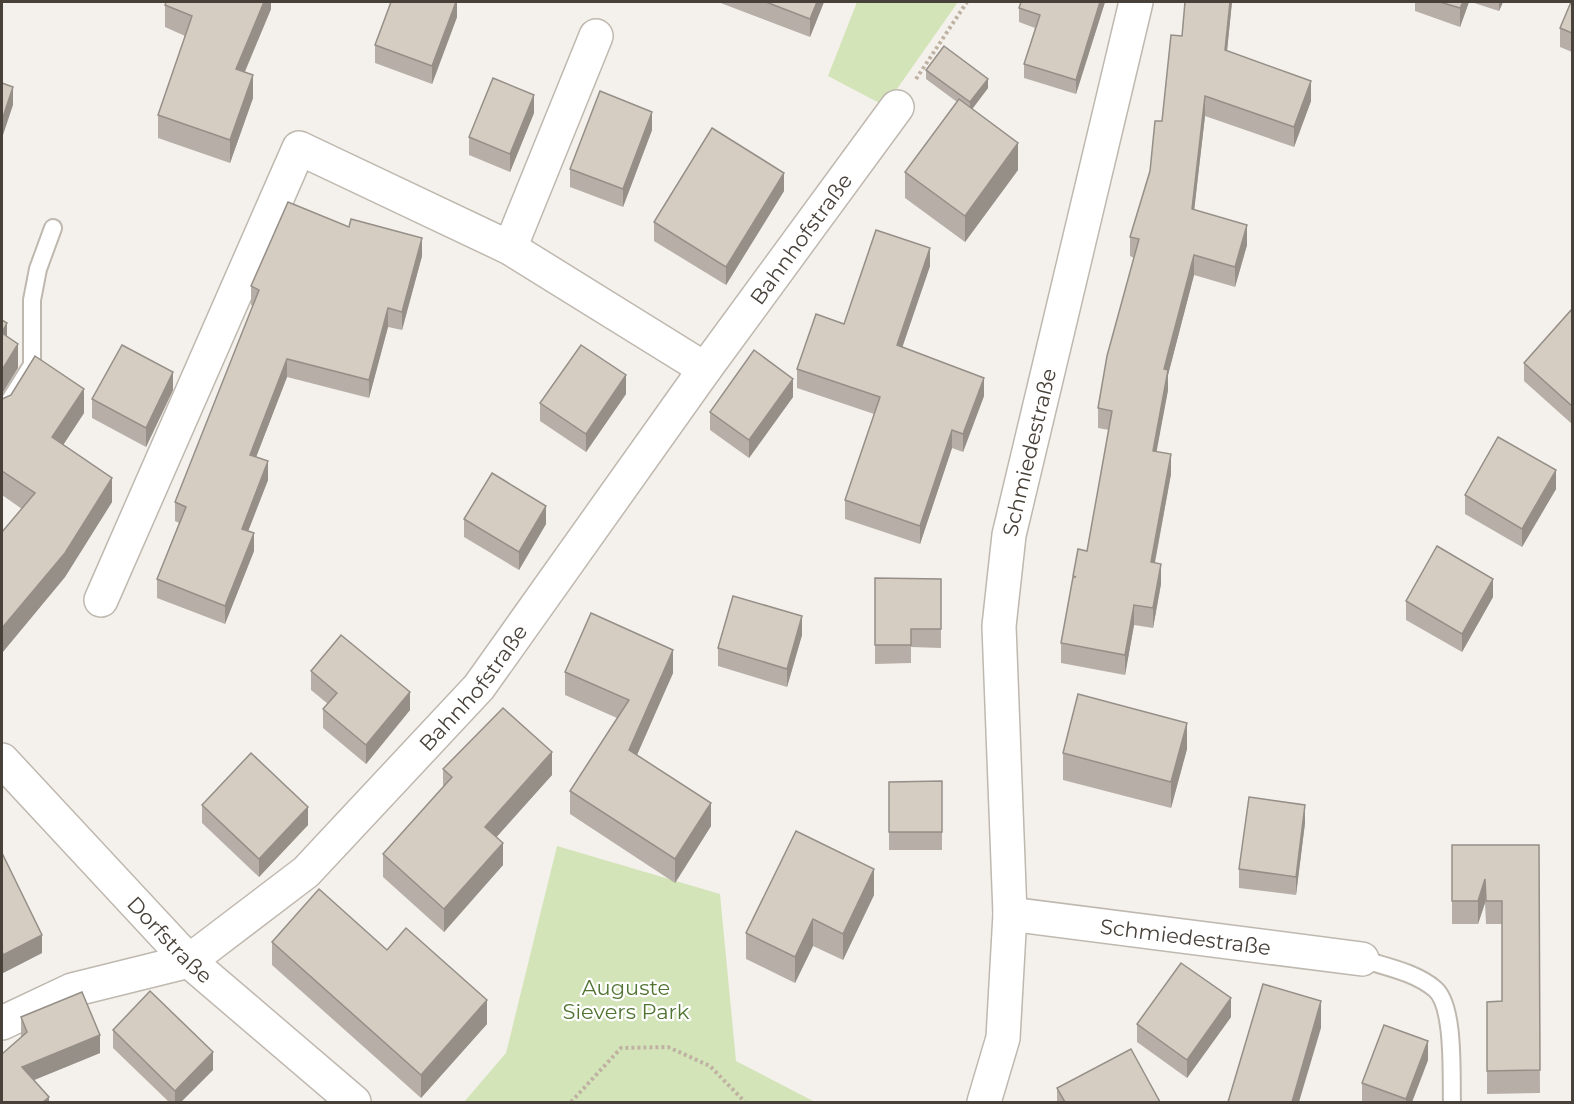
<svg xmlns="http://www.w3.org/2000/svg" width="1574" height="1104" font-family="Montserrat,sans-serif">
<rect width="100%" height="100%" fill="#f4f1ec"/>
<g fill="#d4e4b9">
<polygon points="857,2 958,2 885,106 828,76"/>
<polygon points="557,846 720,894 736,1061 815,1102 464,1102 506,1053"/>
</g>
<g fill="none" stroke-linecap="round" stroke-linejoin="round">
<defs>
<g id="service">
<polyline points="2,413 32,365 32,300 38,269 53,228"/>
<path d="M1362,959C1386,967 1415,972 1435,989C1455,1006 1451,1076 1452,1102"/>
</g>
<g id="minor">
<polyline points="510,248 596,36"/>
<polyline points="101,600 299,148 510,248 705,369"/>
<path id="s1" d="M2,760L189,961L354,1102"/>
<path id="s2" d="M1010,914L1362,959"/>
<path id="s3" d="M2,1023L72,990L189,961L306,872L479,687L705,369L897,107"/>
</g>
<g id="tertiary">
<path id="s4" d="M984,1102L1003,1038L1010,914L999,626L1009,535L1136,2"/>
</g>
</defs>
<use href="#service" stroke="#bfb8af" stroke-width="20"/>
<use href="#minor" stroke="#bfb8af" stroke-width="36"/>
<use href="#tertiary" stroke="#bfb8af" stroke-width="36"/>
<g stroke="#bfb2a2" stroke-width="4" stroke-dasharray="3 3" stroke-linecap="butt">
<polyline points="916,79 967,2"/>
<polyline points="571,1102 621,1048 668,1047 710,1066 745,1102"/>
</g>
<use href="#service" stroke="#fff" stroke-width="16"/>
<use href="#minor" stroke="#fff" stroke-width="33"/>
<use href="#tertiary" stroke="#fff" stroke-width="33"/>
</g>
<g fill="#b7afa7">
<polygon points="271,2 271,9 245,72 253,98 230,163 158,138 158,115 185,36 165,27 165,5"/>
<polygon points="457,2 457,17 432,84 375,63 375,45"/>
<polygon points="718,2 824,2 810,37"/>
<polygon points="1105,2 1076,94 1024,78 1024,64 1035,28 1019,22 1019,8"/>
<polygon points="1185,2 1232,2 1227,51 1311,101 1294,147 1205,116 1194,210 1247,245 1235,287 1194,275 1168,375 1168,390 1156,451 1171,474 1155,563 1161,584 1153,628 1134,625 1125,675 1061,663 1061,643 1087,551 1109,430 1098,428 1098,408 1134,258 1130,256 1130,237 1150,171 1162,121 1182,36"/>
<polygon points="1415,2 1469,2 1460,27 1415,11"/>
<polygon points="1471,2 1503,2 1499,11"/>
<polygon points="1572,2 1572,52 1560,47 1560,28"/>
<polygon points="926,70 988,88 972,109 1018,170 965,242 905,198 905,172 957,102 926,79"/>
<polygon points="534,113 510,172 469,155 469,137"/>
<polygon points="652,130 623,207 570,187 570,169"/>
<polygon points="784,191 726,285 654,241 654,222"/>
<polygon points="349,227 422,256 402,330 388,327 369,398 287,377 256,457 268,480 248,531 254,551 225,624 157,598 157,579 179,523 175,521 175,502 253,306 251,305 251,286"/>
<polygon points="930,266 902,347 984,396 963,452 952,448 920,544 845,519 845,500 874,414 797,388 797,369 844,324"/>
<polygon points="1572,309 1572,424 1524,381 1524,363"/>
<polygon points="173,390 146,447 92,418 92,399"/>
<polygon points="626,394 586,452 540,421 540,403"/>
<polygon points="793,397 749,458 710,430 710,412"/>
<polygon points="2,399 84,413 63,445 112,502 65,577 2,653 2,532 22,509 2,495"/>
<polygon points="1556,489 1522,547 1465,514 1465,495"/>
<polygon points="464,519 546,524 519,570 464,537"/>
<polygon points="875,578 941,579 941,648 911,647 911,663 875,664"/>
<polygon points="1493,597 1462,652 1406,620 1406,601"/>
<polygon points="802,635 787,687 718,666 718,648"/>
<polygon points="311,671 410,710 366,764 323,728 323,709 328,704 311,690"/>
<polygon points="565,672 673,673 637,755 711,826 675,883 570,814 570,791 617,718 565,695"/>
<polygon points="1187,749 1171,808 1063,780 1063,753"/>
<polygon points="443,769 552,775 496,837 503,865 444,932 383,877 383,854 443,787"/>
<polygon points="942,781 942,850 889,850 889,782"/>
<polygon points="202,805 308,825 259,877 202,823"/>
<polygon points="1305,823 1296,895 1239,888 1239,869"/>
<polygon points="1452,845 1539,845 1540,1093 1487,1094 1487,1002 1502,1001 1502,924 1486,924 1485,903 1478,924 1452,924"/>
<polygon points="2,853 42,953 3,973 2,969"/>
<polygon points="874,895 843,960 813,946 795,983 746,959 746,933"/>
<polygon points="272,942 387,950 487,1024 421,1098 272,965"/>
<polygon points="21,1017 100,1053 34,1080 49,1102 2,1102 21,1037"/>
<polygon points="1231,1017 1187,1078 1137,1042 1137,1024"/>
<polygon points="113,1030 213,1070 181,1102 169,1102 113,1048"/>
<polygon points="1428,1060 1412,1102 1366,1102 1362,1101 1362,1083"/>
<polygon points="1057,1088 1160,1102 1057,1102"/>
</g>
<g fill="#958f88">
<polygon points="264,2 271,2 271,9 236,92 236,69"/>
<polygon points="456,2 457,2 457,17 432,84 432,66"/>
<polygon points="817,2 824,2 810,37 810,19"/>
<polygon points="1100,2 1105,2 1076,94 1076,80"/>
<polygon points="1230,2 1232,2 1225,70 1225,50"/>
<polygon points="1463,2 1469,2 1460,27 1460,8"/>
<polygon points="1499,2 1503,2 1499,11"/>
<polygon points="253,75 253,98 230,163 230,140"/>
<polygon points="988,79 988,88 970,112 970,102"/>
<polygon points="1311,81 1311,101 1294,147 1294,127"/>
<polygon points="13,87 13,105 2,138 2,120"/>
<polygon points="534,95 534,113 510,172 510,154"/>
<polygon points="1205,96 1205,116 1192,229 1192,209"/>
<polygon points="652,112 652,130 623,207 623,189"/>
<polygon points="1018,143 1018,170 965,242 965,216"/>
<polygon points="784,173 784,191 726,285 726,267"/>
<polygon points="1247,225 1247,245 1235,287 1235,267"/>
<polygon points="422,238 422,256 402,330 402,312"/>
<polygon points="930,248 930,266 897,363 897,345"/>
<polygon points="1194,255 1194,275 1168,375 1168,390 1153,471 1153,451 1164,369"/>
<polygon points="388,308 388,327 369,398 369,380"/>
<polygon points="7,323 7,348 2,357 2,332"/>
<polygon points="18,344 18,368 2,394 2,370"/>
<polygon points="287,359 287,377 250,473 250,455"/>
<polygon points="173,372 173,390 146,447 146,428"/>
<polygon points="626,375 626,394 586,452 586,434"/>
<polygon points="984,378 984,396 963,452 963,434"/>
<polygon points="793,379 793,397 749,458 749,440"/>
<polygon points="84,389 84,413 52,462 52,437"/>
<polygon points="952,430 952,448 920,544 920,526"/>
<polygon points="1171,454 1171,474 1151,582 1151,562"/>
<polygon points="268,461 268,480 242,547 242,529"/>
<polygon points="1556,470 1556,489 1522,547 1522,529"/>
<polygon points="112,478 112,502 65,577 2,653 2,628"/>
<polygon points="546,506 546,524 519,570 519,552"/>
<polygon points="254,533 254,551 225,624 225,606"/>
<polygon points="1161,564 1161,584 1153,628 1153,608"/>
<polygon points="1493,579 1493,597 1462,652 1462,634"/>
<polygon points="1134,605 1134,625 1125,675 1125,655"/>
<polygon points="802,616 802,635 787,687 787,669"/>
<polygon points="673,650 673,673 629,773 629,750"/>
<polygon points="410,692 410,710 366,764 366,745"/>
<polygon points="1187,723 1187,749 1171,808 1171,782"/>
<polygon points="552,752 552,775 485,850 485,827"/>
<polygon points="711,803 711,826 675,883 675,859"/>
<polygon points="1305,805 1305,823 1296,895 1296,877"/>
<polygon points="308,807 308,825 259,877 259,859"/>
<polygon points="503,843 503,865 444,932 444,909"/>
<polygon points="874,869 874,895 843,960 843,934"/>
<polygon points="1485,879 1485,903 1478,924 1478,901"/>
<polygon points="813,919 813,946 795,983 795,957"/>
<polygon points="42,935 42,953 3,973 3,955"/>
<polygon points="1231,998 1231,1017 1187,1078 1187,1060"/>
<polygon points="487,1000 487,1024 421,1098 421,1075"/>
<polygon points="1321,1001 1321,1028 1299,1102 1292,1102"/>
<polygon points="100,1035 100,1053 22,1085 22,1067"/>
<polygon points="1428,1041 1428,1060 1412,1102 1406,1102 1406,1099"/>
<polygon points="213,1052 213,1070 181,1102 175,1102 175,1091"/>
<polygon points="49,1097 49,1102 43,1102"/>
</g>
<g fill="#d5ccc2" stroke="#958f88" stroke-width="1.5">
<polygon points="166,2 264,2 236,69 253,75 230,140 158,115 192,16 165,5"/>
<polygon points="391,2 456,2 432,66 375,45"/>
<polygon points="766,2 817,2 810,19"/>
<polygon points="1021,2 1100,2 1076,80 1024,64 1040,15 1019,8"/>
<polygon points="1185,2 1230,2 1225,50 1311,81 1294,127 1205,96 1192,209 1247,225 1235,267 1194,255 1164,369 1168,370 1153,451 1171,454 1151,562 1161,564 1153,608 1134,605 1125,655 1061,643 1073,577 1076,577 1073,576 1078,549 1087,551 1112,411 1098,408 1107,356 1139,239 1130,237 1150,171 1155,121 1162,121 1171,35 1182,36"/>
<polygon points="1440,2 1463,2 1460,8"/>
<polygon points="1571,2 1572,2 1572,33 1560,28"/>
<polygon points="944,46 988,79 970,102 926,70"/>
<polygon points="493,78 534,95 510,154 469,137"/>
<polygon points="2,83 13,87 2,120"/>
<polygon points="600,91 652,112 623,189 570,169"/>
<polygon points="959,99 1018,143 965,216 905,172"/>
<polygon points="712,128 784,173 726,267 654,222"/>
<polygon points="288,202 349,227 351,219 422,238 402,312 388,308 369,380 287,359 250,455 268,461 242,529 254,533 225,606 157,579 186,507 175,502 259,290 251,286"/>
<polygon points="876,230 930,248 897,345 984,378 963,434 952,430 920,526 845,500 880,397 797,369 816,314 844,324"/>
<polygon points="1572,309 1572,406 1524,363"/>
<polygon points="2,320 7,323 2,332"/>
<polygon points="2,333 18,344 2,370"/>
<polygon points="122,345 173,372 146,428 92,399"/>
<polygon points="581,345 626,375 586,434 540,403"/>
<polygon points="754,350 793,379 749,440 710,412"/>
<polygon points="35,356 84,389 52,437 112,478 65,553 2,628 2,532 35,493 2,471 2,399 11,395"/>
<polygon points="1498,437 1556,470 1522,529 1465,495"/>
<polygon points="492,473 546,506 519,552 464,519"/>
<polygon points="1437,546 1493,579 1462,634 1406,601"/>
<polygon points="875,578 941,579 941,629 911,629 911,645 875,645"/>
<polygon points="733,596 802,616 787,669 718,648"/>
<polygon points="591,613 673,650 629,750 711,803 675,859 570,791 629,700 565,672"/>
<polygon points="341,635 410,692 366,745 323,709 337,693 311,671"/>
<polygon points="1078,694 1187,723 1171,782 1063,753"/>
<polygon points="503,708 552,752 485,827 503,843 444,909 383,854 452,777 443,769"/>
<polygon points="251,753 308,807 259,859 202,805"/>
<polygon points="942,781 942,832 889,832 889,782"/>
<polygon points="1249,797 1305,805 1296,877 1239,869"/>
<polygon points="796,831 874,869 843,934 813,919 795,957 746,933"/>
<polygon points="1452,845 1539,845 1540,1070 1487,1071 1487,1002 1502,1001 1502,901 1486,901 1485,879 1478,901 1452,901"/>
<polygon points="2,853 42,935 3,955 2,951"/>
<polygon points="319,889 387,950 406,928 487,1000 421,1075 272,942"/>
<polygon points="1181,963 1231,998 1187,1060 1137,1024"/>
<polygon points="1263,984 1321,1001 1292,1102 1228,1102"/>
<polygon points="150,991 213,1052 175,1091 113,1030"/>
<polygon points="82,992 100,1035 22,1067 49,1097 43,1102 2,1102 2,1054 27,1032 21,1017"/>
<polygon points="1384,1025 1428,1041 1406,1099 1362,1083"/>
<polygon points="1131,1049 1160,1102 1065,1102 1057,1088"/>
</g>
<g text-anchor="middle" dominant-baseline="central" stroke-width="4.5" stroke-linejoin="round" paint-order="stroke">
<g font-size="21" fill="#48413a" stroke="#fff">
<text stroke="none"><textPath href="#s3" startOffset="1150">Bahnhofstraße</textPath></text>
<text stroke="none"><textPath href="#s4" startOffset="656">Schmiedestraße</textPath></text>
<text stroke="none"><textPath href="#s3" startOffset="594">Bahnhofstraße</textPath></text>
<text stroke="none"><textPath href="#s2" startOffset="177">Schmiedestraße</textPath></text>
<text stroke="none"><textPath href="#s1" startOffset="246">Dorfstraße</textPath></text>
</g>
<g font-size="21" fill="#517433" stroke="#fff">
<text x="626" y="987">Auguste<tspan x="626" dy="24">Sievers Park</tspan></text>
</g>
</g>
<rect width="1574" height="1104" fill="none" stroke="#48413a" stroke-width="6"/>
</svg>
